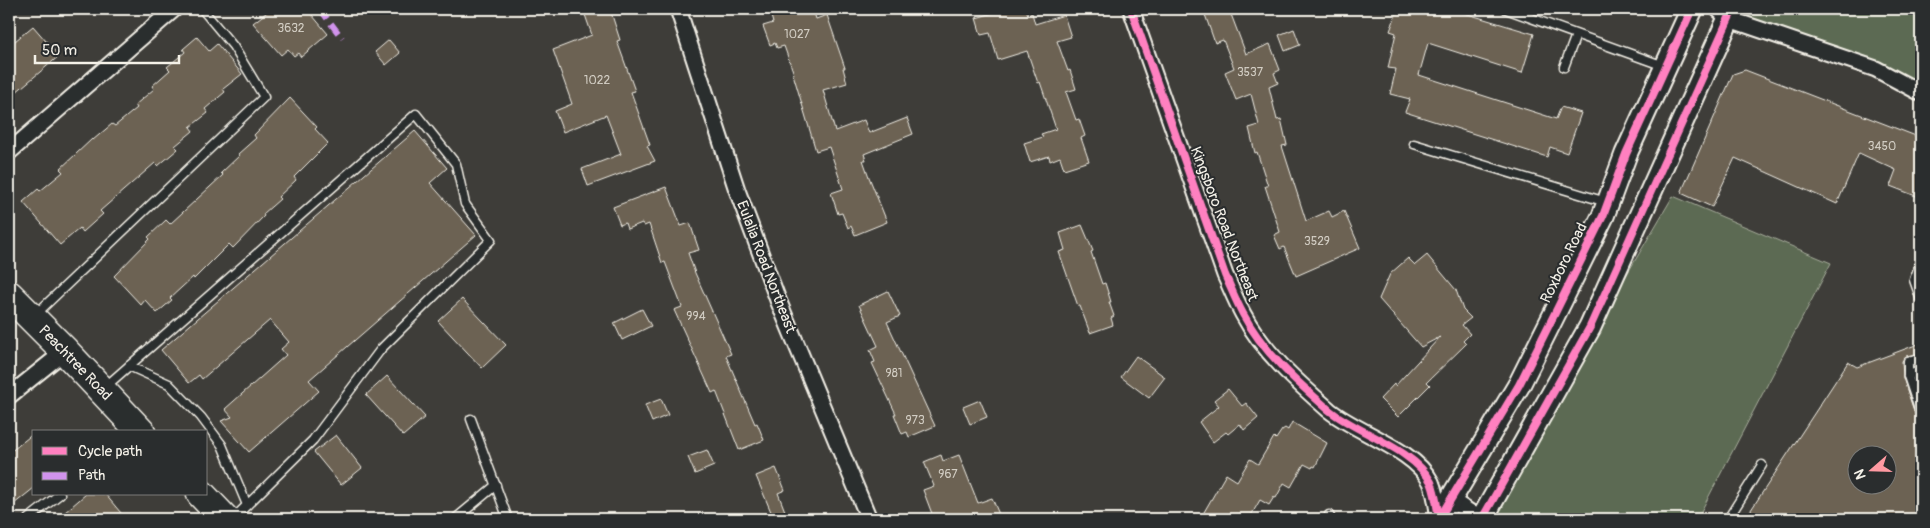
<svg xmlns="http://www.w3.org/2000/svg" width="1930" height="528" font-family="Pangolin,sans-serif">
<rect width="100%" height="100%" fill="#3e3d39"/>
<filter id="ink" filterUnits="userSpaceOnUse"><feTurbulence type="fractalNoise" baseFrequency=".02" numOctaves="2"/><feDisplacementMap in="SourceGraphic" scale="10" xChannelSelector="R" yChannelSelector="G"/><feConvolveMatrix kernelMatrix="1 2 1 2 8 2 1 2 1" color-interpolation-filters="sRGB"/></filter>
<g filter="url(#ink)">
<g fill="#5c6a52" stroke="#a8ae9d">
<polygon points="1732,9 1921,9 1921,93 1729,19"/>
<polygon points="1673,196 1831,263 1697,519 1483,519"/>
</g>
<g fill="#6c6253" stroke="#f4f1e8" fill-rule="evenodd">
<polygon points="271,9 307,9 328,34 301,57 298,53 294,56 288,49 281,55 253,23"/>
<polygon points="583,9 610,9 620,40 617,41 635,91 631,92 650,145 647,146 655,161 588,186 582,169 621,154 606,115 563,132 555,111 572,104 553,50 592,35"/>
<polygon points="792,9 813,9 816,19 827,15 845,68 843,68 847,83 823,90 835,131 864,120 869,133 907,118 913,134 864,154 866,160 863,160 869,177 887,222 855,235 851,226 848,228 842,213 838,214 831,193 843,189 829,147 816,151 793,74 794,74 784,46 777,48 775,43 770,45 763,26 773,23 771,16"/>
<polygon points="1007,9 1026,9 1028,15 1032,13 1035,24 1064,15 1071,37 1057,41 1068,71 1070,70 1076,89 1066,92 1076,120 1079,119 1085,136 1081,138 1089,161 1064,169 1060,157 1050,161 1049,156 1030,162 1024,143 1043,137 1041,134 1056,129 1040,82 1038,83 1027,51 998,60 990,33 981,35 976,18"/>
<polygon points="1203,9 1229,9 1246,54 1270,44 1280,70 1274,73 1278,83 1269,87 1277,120 1281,119 1287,145 1282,146 1306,221 1329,211 1332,217 1344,211 1360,248 1296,276 1284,247 1280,249 1274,235 1280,232 1265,186 1268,186 1257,152 1255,153 1249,128 1259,125 1251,94 1236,100 1225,72 1234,68 1223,40 1215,43"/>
<polygon points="1398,9 1451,9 1534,34 1522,73 1428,43 1419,75 1556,119 1561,107 1581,113 1567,153 1550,147 1547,157 1405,112 1410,99 1390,94 1396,69 1388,68 1396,33 1390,31"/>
<polygon points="33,26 59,56 9,98 9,46"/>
<polygon points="1294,29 1300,45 1285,51 1279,35"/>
<polygon points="197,37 209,51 217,44 242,74 223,89 225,92 205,109 208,113 190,127 193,131 175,146 178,149 158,166 155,163 100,211 103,214 83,232 80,228 60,245 23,202 38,189 40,191 63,172 60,169 92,139 93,140 112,124 115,126 137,108 135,105 154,89 152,86 170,70 167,67 185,52 183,49"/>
<polygon points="389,40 400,53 386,65 375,52"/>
<polygon points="1745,70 1921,138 1921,198 1890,186 1896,170 1859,153 1837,204 1735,158 1712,207 1681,193 1733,74"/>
<polygon points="290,98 317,127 315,129 328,143 294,177 296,180 278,197 280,199 263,214 264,216 233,248 229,244 194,279 193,277 170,298 172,300 157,313 145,300 141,305 114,276 150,239 148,237 166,220 170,224 223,175 221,173 240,155 238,154 256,138 254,135"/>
<polygon points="415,131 447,168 430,183 476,235 309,380 319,391 249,452 221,421 232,417 225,409 286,355 281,349 289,342 270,320 202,379 199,375 189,383 161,350"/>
<polygon points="666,187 681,226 690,223 699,250 688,253 695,273 731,354 726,356 755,424 757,423 764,440 739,450 716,391 712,393 674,310 682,307 665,262 662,263 649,224 644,226 642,223 627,229 625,223 620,225 613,207"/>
<polygon points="1082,225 1093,251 1091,252 1102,284 1105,283 1111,302 1109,302 1114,316 1111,318 1113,325 1090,333 1080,306 1078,306 1059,252 1065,250 1060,233"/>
<polygon points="1427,255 1456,290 1463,310 1471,318 1462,325 1470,334 1463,341 1466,344 1427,382 1430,385 1398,417 1380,399 1394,384 1395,386 1440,337 1421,347 1379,299 1390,274 1408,258 1415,265"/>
<polygon points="888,291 900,316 887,322 935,426 909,437 907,432 902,434 894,414 896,414 872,363 875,362 870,350 878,346 859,305"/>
<polygon points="462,299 506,345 482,368 438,321"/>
<polygon points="642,309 651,326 622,340 614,323"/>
<path d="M1921,343V353L1906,356L1902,361L1903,378L1916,417L1921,420V519H1745L1848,362L1857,367ZM1858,456H1888V486H1858Z"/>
<polygon points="1136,356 1165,377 1149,398 1121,377"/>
<polygon points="387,376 425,417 403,436 366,395"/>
<polygon points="1228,389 1242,406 1246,403 1258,418 1244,430 1240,424 1228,434 1226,432 1213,442 1199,422 1219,406 1214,400"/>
<polygon points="661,399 668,415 652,422 645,405"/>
<polygon points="980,400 987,417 970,424 963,407"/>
<polygon points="1292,422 1327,443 1315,467 1313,466 1312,468 1304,464 1291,487 1284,483 1276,498 1274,497 1269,505 1260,500 1249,519 1200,519 1226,474 1237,481 1250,459 1258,464 1274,437 1276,439 1282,430 1285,428 1288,430"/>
<polygon points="34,433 34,488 9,508 9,453"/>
<polygon points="336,435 362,468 341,485 314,452"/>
<polygon points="707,450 714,466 695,474 688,457"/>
<polygon points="941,455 943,461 959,455 978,503 992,498 1001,519 934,519 923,490 934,486 924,462"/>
<polygon points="776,468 785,490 778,493 788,519 774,519 756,476"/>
<polygon points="86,494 105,494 126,519 57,519"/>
</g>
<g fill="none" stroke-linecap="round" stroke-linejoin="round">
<defs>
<g id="lane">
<polyline points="1506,9 1664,66"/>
<polyline points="1564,67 1576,35"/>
<polyline points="1414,144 1606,202"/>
<polyline points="1921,261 1914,280 1921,300"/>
<polyline points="35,315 264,97 233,46 202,9"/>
<polyline points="1921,358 1908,361 1908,376 1921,415"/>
<polyline points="129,366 169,384 201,417 222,445 247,505"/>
<polyline points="1908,376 1921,370"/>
<polyline points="105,387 416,114 456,164 465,204 491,240 381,349 313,440 233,519"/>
<polyline points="471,419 508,519"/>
<polyline points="1329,515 1331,519"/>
<polyline points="28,519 60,494"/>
<polyline points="455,519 496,485"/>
<polyline points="1728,519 1762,465"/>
</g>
<g id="street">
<polyline points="678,9 737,190 778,300 869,519"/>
<path d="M1131,9L1225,275C1231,288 1236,301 1243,314C1263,352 1297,382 1329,410C1357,433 1414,449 1431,482C1436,494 1437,506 1439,519"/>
<polyline points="1718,9 1729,19 1876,69 1921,93"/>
<polyline points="9,152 174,9"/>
<polyline points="9,396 65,351"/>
<polyline points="1451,500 1480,519"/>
</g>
<g id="secondary">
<polyline points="1439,519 1519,385 1556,311 1603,216 1626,154 1692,9"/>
<polyline points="1482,519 1590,327 1733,9"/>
</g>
<g id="highway">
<polyline points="9,295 65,351 141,432"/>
<polyline points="201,494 225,519"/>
</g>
</defs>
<use href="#lane" stroke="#f4f1e8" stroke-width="11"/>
<use href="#street" stroke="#f4f1e8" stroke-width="19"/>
<use href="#secondary" stroke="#f4f1e8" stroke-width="25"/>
<use href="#highway" stroke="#f4f1e8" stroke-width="31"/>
<use href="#lane" stroke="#2a2d2e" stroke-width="8"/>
<use href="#street" stroke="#2a2d2e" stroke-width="15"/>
<use href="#secondary" stroke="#2a2d2e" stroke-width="21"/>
<use href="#highway" stroke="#2a2d2e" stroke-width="28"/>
<polyline stroke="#d193ec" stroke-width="6" stroke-dasharray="12 6" stroke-linecap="butt" points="320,9 342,38"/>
<defs>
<g id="cycleway">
<path d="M1131,9L1225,275C1231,288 1236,301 1243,314C1263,352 1297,382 1329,410C1357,433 1414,449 1431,482C1436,494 1437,506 1439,519"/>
<polyline points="1439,519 1519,385 1556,311 1603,216 1626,154 1692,9"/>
<polyline points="1482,519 1590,327 1733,9"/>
</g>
</defs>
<use href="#cycleway" stroke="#2a2d2e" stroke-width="11"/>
<use href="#cycleway" stroke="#ff80c0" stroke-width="8"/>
</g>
</g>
<g text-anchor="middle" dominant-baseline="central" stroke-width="4" stroke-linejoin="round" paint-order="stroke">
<g font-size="12" fill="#d2cdc3">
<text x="291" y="28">3632</text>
<text x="797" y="34">1027</text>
<text x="1250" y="72">3537</text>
<text x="597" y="80">1022</text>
<text x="1882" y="146">3450</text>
<text x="1317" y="241">3529</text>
<text x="696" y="316">994</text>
<text x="894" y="373">981</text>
<text x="915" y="420">973</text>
<text x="948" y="474">967</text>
</g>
<g font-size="15" fill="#f4f1e8" stroke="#2a2d2e">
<text transform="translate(1224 224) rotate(69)">Kingsboro Road Northeast</text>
<text transform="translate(1564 263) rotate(-64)">Roxboro Road</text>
<text transform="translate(766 267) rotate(69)">Eulalia Road Northeast</text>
<text transform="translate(75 363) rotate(46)">Peachtree Road</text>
</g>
</g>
<rect width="1930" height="528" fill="none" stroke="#2a2d2e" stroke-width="30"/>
<rect x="15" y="15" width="1900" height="498" fill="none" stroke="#f4f1e8" stroke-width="2" filter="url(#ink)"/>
<rect x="32" y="430" width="175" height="65" fill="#2a2d2e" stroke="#7b7b78"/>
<rect x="42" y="447" width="25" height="8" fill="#ff80c0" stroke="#7b7b78"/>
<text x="78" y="456" font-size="15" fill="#f4f1e8">Cycle path</text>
<rect x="42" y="472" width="25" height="8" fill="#d193ec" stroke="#7b7b78"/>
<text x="78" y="480" font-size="15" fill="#f4f1e8">Path</text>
<g transform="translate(1872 470) rotate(250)"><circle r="24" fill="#2a2d2e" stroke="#7b7b78"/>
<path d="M0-4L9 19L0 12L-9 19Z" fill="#ff9aa2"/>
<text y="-8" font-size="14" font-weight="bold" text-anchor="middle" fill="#f4f1e8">N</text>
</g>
<path d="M35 55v8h144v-8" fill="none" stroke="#f4f1e8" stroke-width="2.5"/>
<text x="42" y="55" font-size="15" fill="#f4f1e8" stroke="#2a2d2e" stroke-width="4" paint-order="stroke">50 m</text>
</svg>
